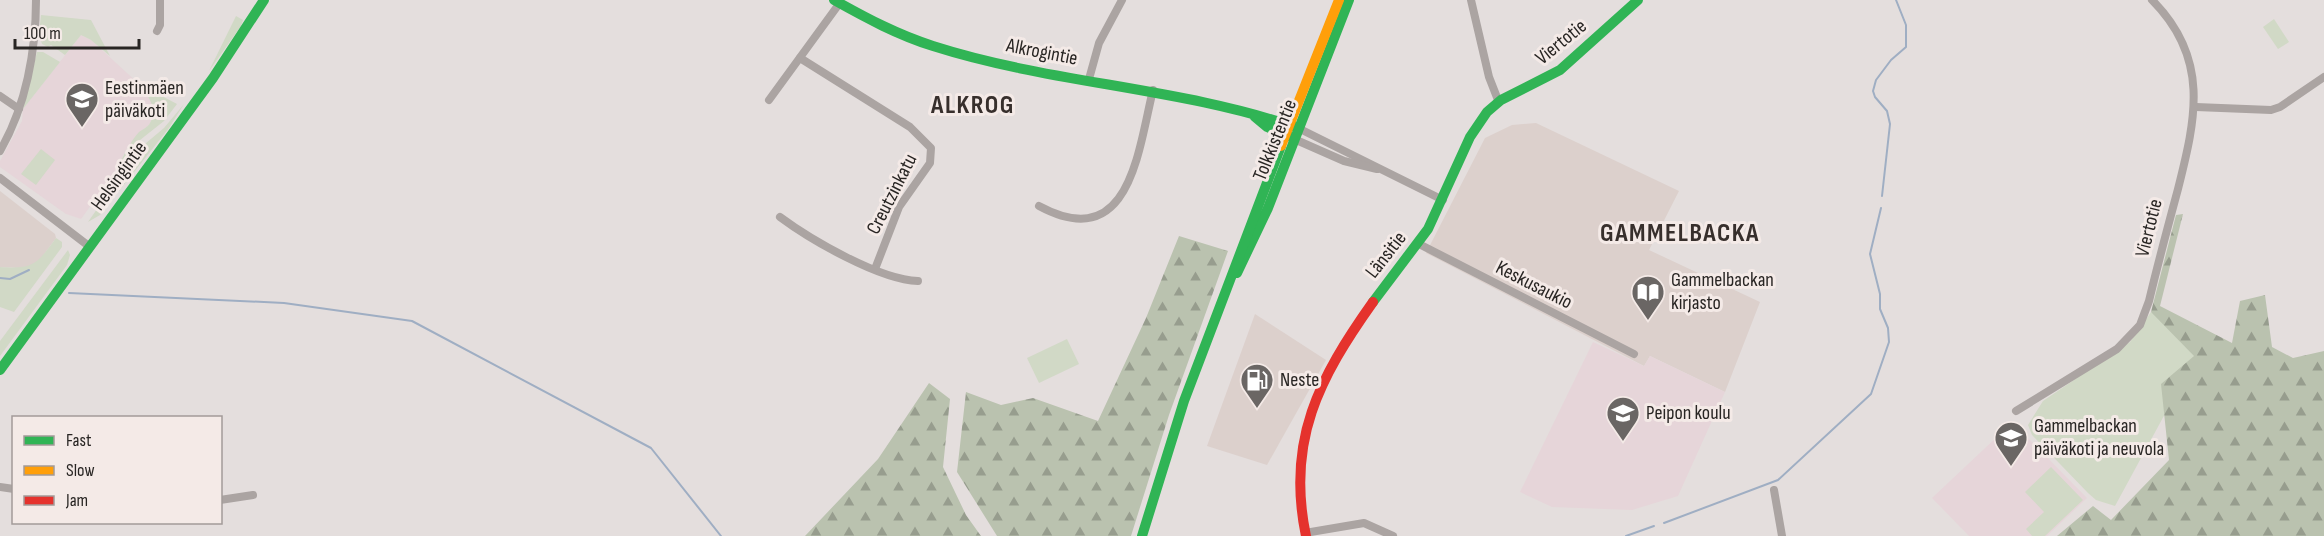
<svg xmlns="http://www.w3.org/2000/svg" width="2324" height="536" font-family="'Sofia Sans Condensed',sans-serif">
<defs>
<pattern id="forest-firs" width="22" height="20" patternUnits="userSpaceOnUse" patternTransform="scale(1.5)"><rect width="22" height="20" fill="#bac2af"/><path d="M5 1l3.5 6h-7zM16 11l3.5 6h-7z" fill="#979d8e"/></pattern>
</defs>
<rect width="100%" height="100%" fill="#e4dedd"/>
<g fill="#dcd0cc">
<polygon points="1536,123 1679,191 1649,250 1760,302 1725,392 1650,356 1644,366 1426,253 1485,138 1512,125"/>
<polygon points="0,191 55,234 56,238 36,265 21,268 0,267"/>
<polygon points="1255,314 1326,360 1267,465 1207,446"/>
</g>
<g fill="#e6d5d9">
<polygon points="81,35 91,40 139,84 152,103 153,114 150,124 140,132 127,148 117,169 81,219 66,214 0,167 0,161 22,121 23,109"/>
<polygon points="1593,342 1644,366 1650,356 1725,392 1678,496 1632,510 1552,507 1520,492"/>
<polygon points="2016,430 2027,437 2087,498 2047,536 1969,536 1932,498 2000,434"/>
</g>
<g fill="#d1d9c6">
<polygon points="41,15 91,20 110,56 91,40 81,35 65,55 51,45 48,47 42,44 39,34"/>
<polygon points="236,16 243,20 241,26 209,71"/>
<polygon points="2274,19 2289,42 2278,49 2263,27"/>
<polygon points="37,52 43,52 60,62 23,109"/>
<path d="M139,84L177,104L164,121L140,140L117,169C123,157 129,143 139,132C143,129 148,127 150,123C159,108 147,95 139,84Z"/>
<polygon points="184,104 169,128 100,215 88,222 139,149 164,128"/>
<polygon points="41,149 55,160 36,185 21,174"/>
<path d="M56,238L62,242V247L14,312L0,307V267C34,269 36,265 56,238Z"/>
<polygon points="68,250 70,255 67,265 0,356 0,341"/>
<polygon points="2151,312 2204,342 2115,506 2096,500 2088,493 2032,435 2028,425 2043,401 2130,342"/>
<polygon points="1067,339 1079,364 1039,383 1027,358"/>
<polygon points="2051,467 2083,500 2045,536 2032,536 2026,529 2044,512 2025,492"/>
</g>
<g fill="url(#forest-firs)">
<polygon points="2183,214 2160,306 2232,343 2240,301 2265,295 2272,347 2293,358 2324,351 2324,536 2057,536 2093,506 2111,520 2169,460 2161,384 2194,356 2151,312 2176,215"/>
<polygon points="1179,236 1228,251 1169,415 1131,536 997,536 957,472 966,392 1001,405 1033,398 1098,421 1146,318"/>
<polygon points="929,383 950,399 943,467 966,515 981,536 805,536 878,459"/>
</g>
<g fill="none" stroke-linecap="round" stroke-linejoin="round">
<g stroke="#9faec3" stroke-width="2">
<polyline points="1882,196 1890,124 1887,111 1875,97 1873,91 1876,80 1891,60 1906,47 1906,25 1896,0"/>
<polyline points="0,278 10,279 29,270"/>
<polyline points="69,293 284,303 412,321 651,448 721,536"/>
<polyline points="1664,523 1778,480 1871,394 1889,342 1888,328 1880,309 1880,294 1870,254 1881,208"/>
<polyline points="1626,536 1654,526"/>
</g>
<g stroke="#aba4a2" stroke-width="8">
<polyline points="1471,0 1489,77 1498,100"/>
<polyline points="157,31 160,25 160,0"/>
<polyline points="800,58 910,127 931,148 930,163 899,207 875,269"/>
<polyline points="1089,79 1099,43 1122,0"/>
<polyline points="0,96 19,109"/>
<polyline points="769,100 839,4"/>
<polyline points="2196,107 2271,110 2280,107 2324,77"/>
<polyline points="1298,128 1443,200"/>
<polyline points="1294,139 1344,161 1377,169"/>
<path d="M0,151C26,106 36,51 36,0"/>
<polyline points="0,178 90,247"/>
<path d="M1039,206C1130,255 1138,151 1153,90"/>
<path d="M780,217C811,240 880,280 918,281"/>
<polyline points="1419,244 1634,354"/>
<path d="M2016,411L2117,349L2140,325L2149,301C2158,263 2168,226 2178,189C2196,118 2210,58 2152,0"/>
<polyline points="0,487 14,489"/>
<polyline points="1774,490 1782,536"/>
<polyline points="220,500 253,495"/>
<polyline points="1305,533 1364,523 1393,536"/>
</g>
<g stroke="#30b455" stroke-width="10">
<path d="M834,0C866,18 898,35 933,46C1052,84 1180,87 1298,128"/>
<polyline points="1255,117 1267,127 1291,137"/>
<polyline points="1237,273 1268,208 1349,0"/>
<polyline points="1373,302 1428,229 1470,137 1487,112 1501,100 1560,70 1638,0"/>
<polyline points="0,370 213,78 264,0"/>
<polyline points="1142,536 1184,401 1281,146"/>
</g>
<polyline stroke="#ff9f0a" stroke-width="10" points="1281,146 1339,0"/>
<path stroke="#e5322d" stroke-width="10" d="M1306,536C1286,441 1319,378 1373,302"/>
</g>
<defs>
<symbol id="school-pin" viewBox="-11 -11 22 30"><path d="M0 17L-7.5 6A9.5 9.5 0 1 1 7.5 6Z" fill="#6a6664" stroke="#f4eae7"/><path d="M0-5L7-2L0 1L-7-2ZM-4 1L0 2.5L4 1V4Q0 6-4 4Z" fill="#fff"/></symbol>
<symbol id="library-pin" viewBox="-11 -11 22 30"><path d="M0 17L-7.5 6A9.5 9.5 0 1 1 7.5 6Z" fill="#6a6664" stroke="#f4eae7"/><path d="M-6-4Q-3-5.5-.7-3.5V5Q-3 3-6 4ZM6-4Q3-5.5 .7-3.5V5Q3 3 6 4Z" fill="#fff"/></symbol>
<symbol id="fuel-pin" viewBox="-11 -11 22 30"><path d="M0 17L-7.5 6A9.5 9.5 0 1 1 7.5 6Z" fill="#6a6664" stroke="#f4eae7"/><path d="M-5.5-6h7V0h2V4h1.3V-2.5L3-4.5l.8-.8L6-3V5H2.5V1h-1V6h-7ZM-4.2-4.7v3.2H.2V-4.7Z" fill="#fff"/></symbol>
</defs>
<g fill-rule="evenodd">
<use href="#school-pin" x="63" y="80" width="38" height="52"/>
<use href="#library-pin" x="1629" y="273" width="38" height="52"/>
<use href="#fuel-pin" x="1238" y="361" width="38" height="52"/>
<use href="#school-pin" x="1604" y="394" width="38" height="52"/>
<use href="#school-pin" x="1992" y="419" width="38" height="52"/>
</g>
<g text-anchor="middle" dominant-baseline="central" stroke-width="6" stroke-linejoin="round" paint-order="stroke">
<g font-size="20" fill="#282523" stroke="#f4eae7">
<text transform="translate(1561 42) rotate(-39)">Viertotie</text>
<text transform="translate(1042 52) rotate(11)">Alkrogintie</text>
<text transform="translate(1275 140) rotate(-68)">Tolkkistentie</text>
<text transform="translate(119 176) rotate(-54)">Helsingintie</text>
<text transform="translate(892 194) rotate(-63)">Creutzinkatu</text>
<text transform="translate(2149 228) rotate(-76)">Viertotie</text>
<text transform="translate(1386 255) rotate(-52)">Länsitie</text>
<text transform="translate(1534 285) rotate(27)">Keskusaukio</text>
</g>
<g font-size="20" fill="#282523" stroke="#f4eae7" text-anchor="start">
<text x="105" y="88">Eestinmäen<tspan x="105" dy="23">päiväkoti</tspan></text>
<text x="1671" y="280">Gammelbackan<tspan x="1671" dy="23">kirjasto</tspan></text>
<text x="1280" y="380">Neste</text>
<text x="1646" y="413">Peipon koulu</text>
<text x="2034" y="426">Gammelbackan<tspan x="2034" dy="23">päiväkoti ja neuvola</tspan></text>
</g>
<g font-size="26" font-weight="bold" letter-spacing="1.5" fill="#372f2c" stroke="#f4eae7">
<text x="973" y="105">ALKROG</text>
<text x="1680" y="233">GAMMELBACKA</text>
</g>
</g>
<rect x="12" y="416" width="210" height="108" fill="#f4eae7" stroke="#a29b99" stroke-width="1.5"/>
<rect x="24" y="436" width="30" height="9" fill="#30b455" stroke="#a29b99" stroke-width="1.5"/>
<text x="66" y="446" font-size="18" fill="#282523">Fast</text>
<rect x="24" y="466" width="30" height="9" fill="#ff9f0a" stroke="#a29b99" stroke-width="1.5"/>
<text x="66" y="476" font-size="18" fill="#282523">Slow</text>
<rect x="24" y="496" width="30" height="9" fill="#e5322d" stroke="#a29b99" stroke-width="1.5"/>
<text x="66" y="506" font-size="18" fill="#282523">Jam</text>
<path d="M15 39v9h124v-9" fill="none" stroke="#282523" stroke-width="3"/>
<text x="24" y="39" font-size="18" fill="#282523" stroke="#f4eae7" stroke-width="4.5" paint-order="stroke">100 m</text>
</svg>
